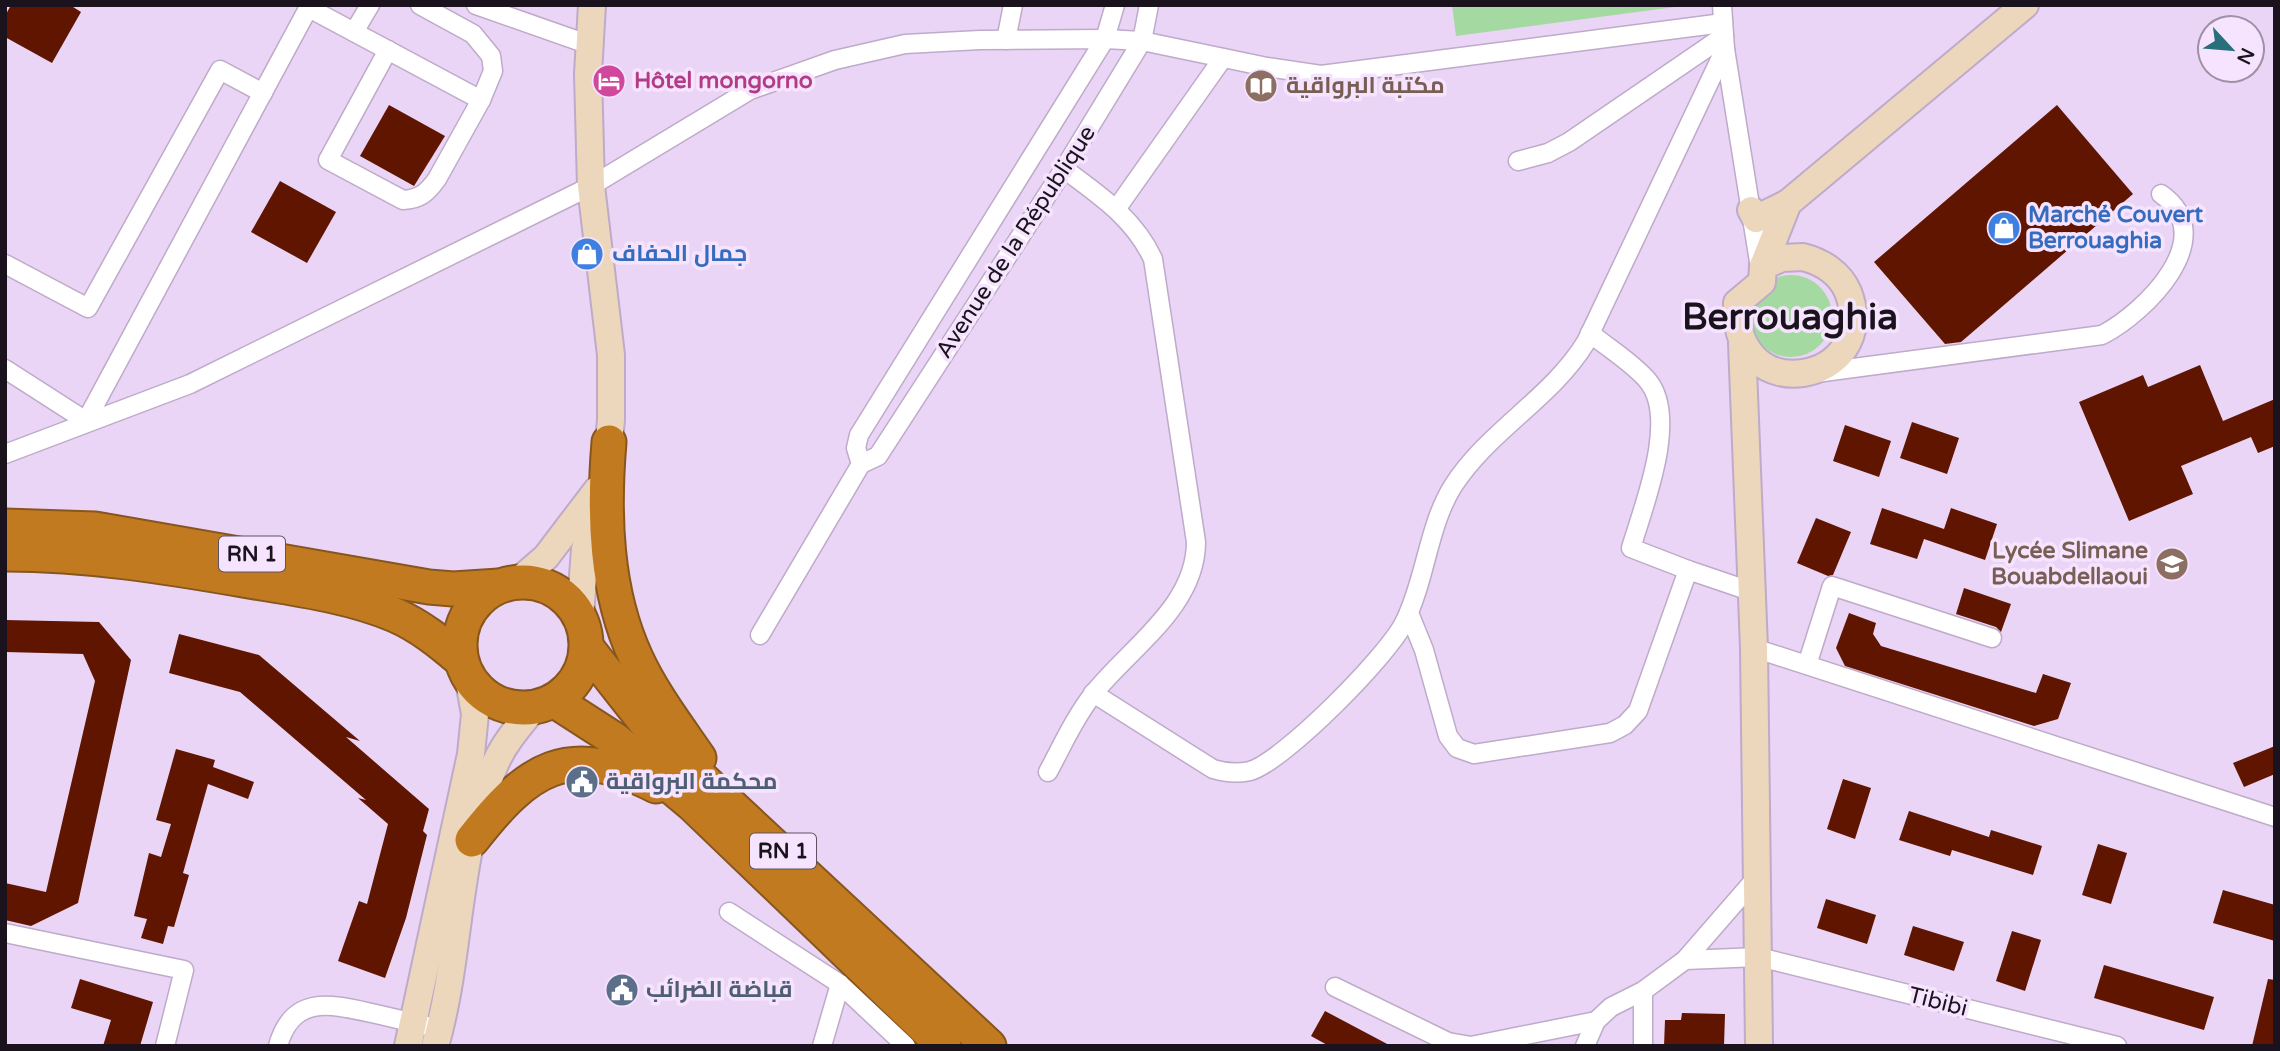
<svg xmlns="http://www.w3.org/2000/svg" width="2280" height="1051" font-family="'Varela Round',Cairo,sans-serif">
<rect width="100%" height="100%" fill="#ebd5f6"/>
<g fill="#a4daa1">
<polygon points="1452,5 1690,5 1456,36"/>
<circle cx="1791" cy="316" r="41"/>
</g>
<g fill="#5f1500">
<polygon points="11,5 70,5 81,12 52,63 5,37 5,16"/>
<polygon points="389,105 445,136 414,186 360,156"/>
<polygon points="2057,105 2133,194 1961,342 1945,344 1874,262"/>
<polygon points="280,181 336,212 307,263 251,232"/>
<polygon points="2200,365 2223,421 2275,399 2275,446 2258,453 2251,437 2181,466 2193,494 2129,521 2079,402 2143,375 2148,387"/>
<polygon points="1912,422 1959,438 1947,474 1900,458"/>
<polygon points="1845,425 1891,441 1879,477 1833,461"/>
<polygon points="1882,508 1944,529 1951,508 1997,524 1985,560 1924,539 1917,559 1870,544"/>
<polygon points="1816,518 1851,532 1833,575 1828,576 1797,563"/>
<polygon points="1964,588 2011,604 2001,632 1996,627 1956,614"/>
<polygon points="1849,613 1876,623 1873,634 1881,646 2036,693 2043,674 2071,683 2058,719 2034,726 1845,666 1836,648"/>
<polygon points="5,620 99,622 131,660 78,903 31,926 5,920 5,883 46,892 95,681 83,654 5,652"/>
<polygon points="179,634 259,655 360,741 346,737 429,809 423,831 427,835 406,918 385,978 338,961 359,901 367,904 388,824 358,798 366,800 240,692 169,673"/>
<polygon points="2275,746 2275,774 2244,787 2233,763"/>
<polygon points="176,749 215,760 213,767 254,782 248,799 208,784 183,873 189,875 174,927 168,926 163,944 141,938 147,919 134,916 149,853 161,857 171,824 156,820"/>
<polygon points="1843,779 1871,788 1855,839 1827,829"/>
<polygon points="1909,811 1989,837 1991,830 2042,846 2033,875 1952,850 1950,856 1899,840"/>
<polygon points="2098,844 2127,853 2111,904 2082,895"/>
<polygon points="2223,890 2275,905 2275,941 2213,923"/>
<polygon points="1826,899 1876,915 1867,944 1817,928"/>
<polygon points="1913,926 1964,942 1954,971 1904,955"/>
<polygon points="2012,931 2041,940 2025,991 1996,981"/>
<polygon points="2104,965 2214,997 2204,1030 2094,998"/>
<polygon points="80,979 153,1002 140,1046 103,1046 111,1020 71,1008"/>
<polygon points="2268,979 2275,980 2275,1046 2252,1046"/>
<polygon points="1325,1011 1391,1046 1329,1046 1311,1036"/>
<polygon points="1682,1013 1725,1014 1724,1046 1664,1046 1665,1020 1681,1020"/>
</g>
<g fill="none" stroke-linecap="round" stroke-linejoin="round">
<defs>
<g id="street">
<polyline points="476,5 590,45"/>
<polyline points="1722,5 1725,49 1760,268"/>
<polyline points="309,8 481,100"/>
<polyline points="354,32 370,5"/>
<polyline points="1006,40 1013,5"/>
<path d="M388,50L328,160L403,200C420,199 427,193 437,179L481,100L493,71L491,56L473,34L420,5"/>
<polyline points="1518,161 1548,153 1569,142 1724,36"/>
<polyline points="1117,208 1223,58"/>
<polyline points="5,264 88,308 220,70 263,93"/>
<polyline points="5,369 86,421 310,5"/>
<path d="M1816,373L2102,335C2145,313 2222,237 2161,194"/>
<polyline points="5,454 190,384 591,186 750,90 835,60 905,44 980,40 1105,39 1142,41 1267,67 1321,75 1723,23"/>
<polyline points="861,464 856,448 859,435 1105,39 1115,5"/>
<polyline points="1688,570 1750,591"/>
<path d="M1409,613L1424,650L1448,736L1457,748L1474,754L1610,733L1625,725L1638,711L1688,570L1631,548C1643,507 1679,419 1648,381C1633,363 1608,348 1590,333"/>
<polyline points="760,635 861,464 878,456 1064,169 1142,41 1149,5"/>
<polyline points="1754,648 2275,817"/>
<polyline points="1807,665 1832,586 1992,638"/>
<path d="M1093,693L1213,769C1226,773 1237,774 1250,771C1283,762 1390,654 1405,621C1426,578 1428,526 1453,486C1489,430 1552,398 1586,342L1725,49"/>
<path d="M1048,772C1062,746 1075,717 1094,693C1131,647 1196,606 1196,542L1153,259C1134,218 1099,195 1064,169"/>
<polyline points="729,912 840,984 906,1046"/>
<polyline points="5,933 184,970 165,1046"/>
<polyline points="1685,960 1758,876"/>
<polyline points="1335,987 1448,1042 1471,1046 1596,1021"/>
<polyline points="1643,991 1643,1046"/>
<path d="M278,1046C293,992 334,1005 376,1014C397,1019 418,1024 440,1029"/>
<polyline points="822,1046 840,984"/>
<polyline points="1585,1046 1596,1021 1611,1007 1643,991 1685,960 1759,957 2117,1046"/>
</g>
<g id="secondary">
<polyline points="1751,210 1756,219 1788,203"/>
<path d="M1803,257C1822,262 1840,273 1848,292C1883,382 1732,414 1737,303L1762,282L1763,266L1782,258Z"/>
<polyline points="1763,266 1788,203 2025,5"/>
<polyline points="1742,343 1754,648 1759,1046"/>
<polyline points="517,582 546,557 597,490"/>
<polyline points="580,617 585,549 605,481 611,420 611,355 591,186 588,74 592,5"/>
<polyline points="408,1046 471,754 475,714 469,681"/>
<path d="M435,1046C462,954 455,850 496,762C505,742 520,725 533,709"/>
</g>
<g id="highway">
<path d="M609,442C603,514 605,591 636,658C652,693 677,726 699,758"/>
<polyline points="5,526 95,529 429,587 453,589 499,586"/>
<path d="M5,554C88,554 168,567 249,581C297,589 350,596 395,615C420,626 440,642 461,660"/>
<circle cx="523" cy="645" r="63"/>
<polyline points="587,648 657,737 989,1046"/>
<polyline points="555,701 614,739 692,804 944,1046"/>
<path d="M472,840C528,768 567,741 656,786"/>
</g>
</defs>
<use href="#street" stroke="#beaac9" stroke-width="21"/>
<use href="#secondary" stroke="#beaac9" stroke-width="30"/>
<use href="#highway" stroke="#87561f" stroke-width="37"/>
<use href="#street" stroke="#fff" stroke-width="18"/>
<use href="#secondary" stroke="#edd7bc" stroke-width="26"/>
<use href="#highway" stroke="#c27a20" stroke-width="33"/>
</g>
<defs>
<symbol id="hotel-disc" viewBox="-11 -11 22 22"><circle r="9.5" fill="#d1479c" stroke="#f6e4ff"/><path d="M-6-4.5h1.5V1H6V5H4.5V3h-9V5H-6ZM-4 0a1.8 1.8 0 1 1 3.6 0ZM.5 0V-2.5h3Q6-2.5 6 0Z" fill="#fff"/></symbol>
<symbol id="library-disc" viewBox="-11 -11 22 22"><circle r="9.5" fill="#8d6e63" stroke="#f6e4ff"/><path d="M-6-4Q-3-5.5-.7-3.5V5Q-3 3-6 4ZM6-4Q3-5.5 .7-3.5V5Q3 3 6 4Z" fill="#fff"/></symbol>
<symbol id="shop-disc" viewBox="-11 -11 22 22"><circle r="9.5" fill="#3f7fe0" stroke="#f6e4ff"/><path d="M-5-2.5h2.3a2.7 3.5 0 0 1 5.4 0H5L5.5 6h-11ZM-1.5-2.5h3a1.5 2.3 0 0 0-3 0Z" fill="#fff"/></symbol>
<symbol id="school-disc" viewBox="-11 -11 22 22"><circle r="9.5" fill="#8d6e63" stroke="#f6e4ff"/><path d="M0-5L7-2L0 1L-7-2ZM-4 1L0 2.5L4 1V4Q0 6-4 4Z" fill="#fff"/></symbol>
<symbol id="civic-disc" viewBox="-11 -11 22 22"><circle r="9.5" fill="#5c6f8a" stroke="#f6e4ff"/><path d="M-.6-6.5H3V-4.5H.6V-3L4-1V1h2V6H-6V1h2V-1L-.6-3ZM-1.2 2.5V6h2.4V2.5Z" fill="#fff"/></symbol>
</defs>
<g fill-rule="evenodd">
<use href="#hotel-disc" x="590" y="62" width="38" height="38"/>
<use href="#library-disc" x="1242" y="67" width="38" height="38"/>
<use href="#shop-disc" x="1985" y="209" width="38" height="38"/>
<use href="#shop-disc" x="568" y="235" width="38" height="38"/>
<use href="#school-disc" x="2153" y="545" width="38" height="38"/>
<use href="#civic-disc" x="563" y="763" width="38" height="38"/>
<use href="#civic-disc" x="603" y="971" width="38" height="38"/>
</g>
<g text-anchor="middle" dominant-baseline="central" stroke-width="7" stroke-linejoin="round" paint-order="stroke">
<g fill="#f6e4ff" stroke="#5c5262" stroke-width="2">
<rect x="219" y="536.5" width="66" height="35" rx="5"/>
<rect x="750" y="833.5" width="66" height="35" rx="5"/>
</g>
<g font-size="21" font-weight="bold" fill="#1a131e">
<text x="252" y="554">RN 1</text>
<text x="783" y="851">RN 1</text>
</g>
<g font-size="23" font-weight="bold" fill="#b23c85" stroke="#f6e4ff" text-anchor="start">
<text x="634" y="81">Hôtel mongorno</text>
</g>
<g font-size="23" font-weight="bold" fill="#785e54" stroke="#f6e4ff" text-anchor="start">
<text x="1286" y="86">مكتبة البرواقية</text>
<text x="2148" y="551" text-anchor="end">Lycée Slimane<tspan x="2148" dy="26">Bouabdellaoui</tspan></text>
</g>
<g font-size="23" font-weight="bold" fill="#366cbe" stroke="#f6e4ff" text-anchor="start">
<text x="2028" y="215">Marché Couvert<tspan x="2028" dy="26">Berrouaghia</tspan></text>
<text x="612" y="254">جمال الحفاف</text>
</g>
<g font-size="23" fill="#1a131e" stroke="#f6e4ff">
<text transform="translate(1016 242) rotate(-57)">Avenue de la République</text>
<text transform="translate(1938 1002) rotate(14)">Tibibi</text>
</g>
<g font-size="23" font-weight="bold" fill="#4e5e75" stroke="#f6e4ff" text-anchor="start">
<text x="606" y="782">محكمة البرواقية</text>
<text x="646" y="990">قباضة الضرائب</text>
</g>
<g font-size="37" font-weight="bold" fill="#1a131e" stroke="#f6e4ff">
<text x="1790" y="317">Berrouaghia</text>
</g>
</g>
<rect width="2280" height="1051" fill="none" stroke="#1a131e" stroke-width="14"/>
<g transform="translate(2231 49) rotate(116)"><circle r="33" fill="#f6e4ff" stroke="#9e90a5" stroke-width="2"/>
<path d="M0-5L12 26L0 18L-12 26Z" fill="#286f7c"/>
<text y="-10" font-size="19" font-weight="bold" text-anchor="middle" fill="#1a131e">N</text>
</g>
</svg>
